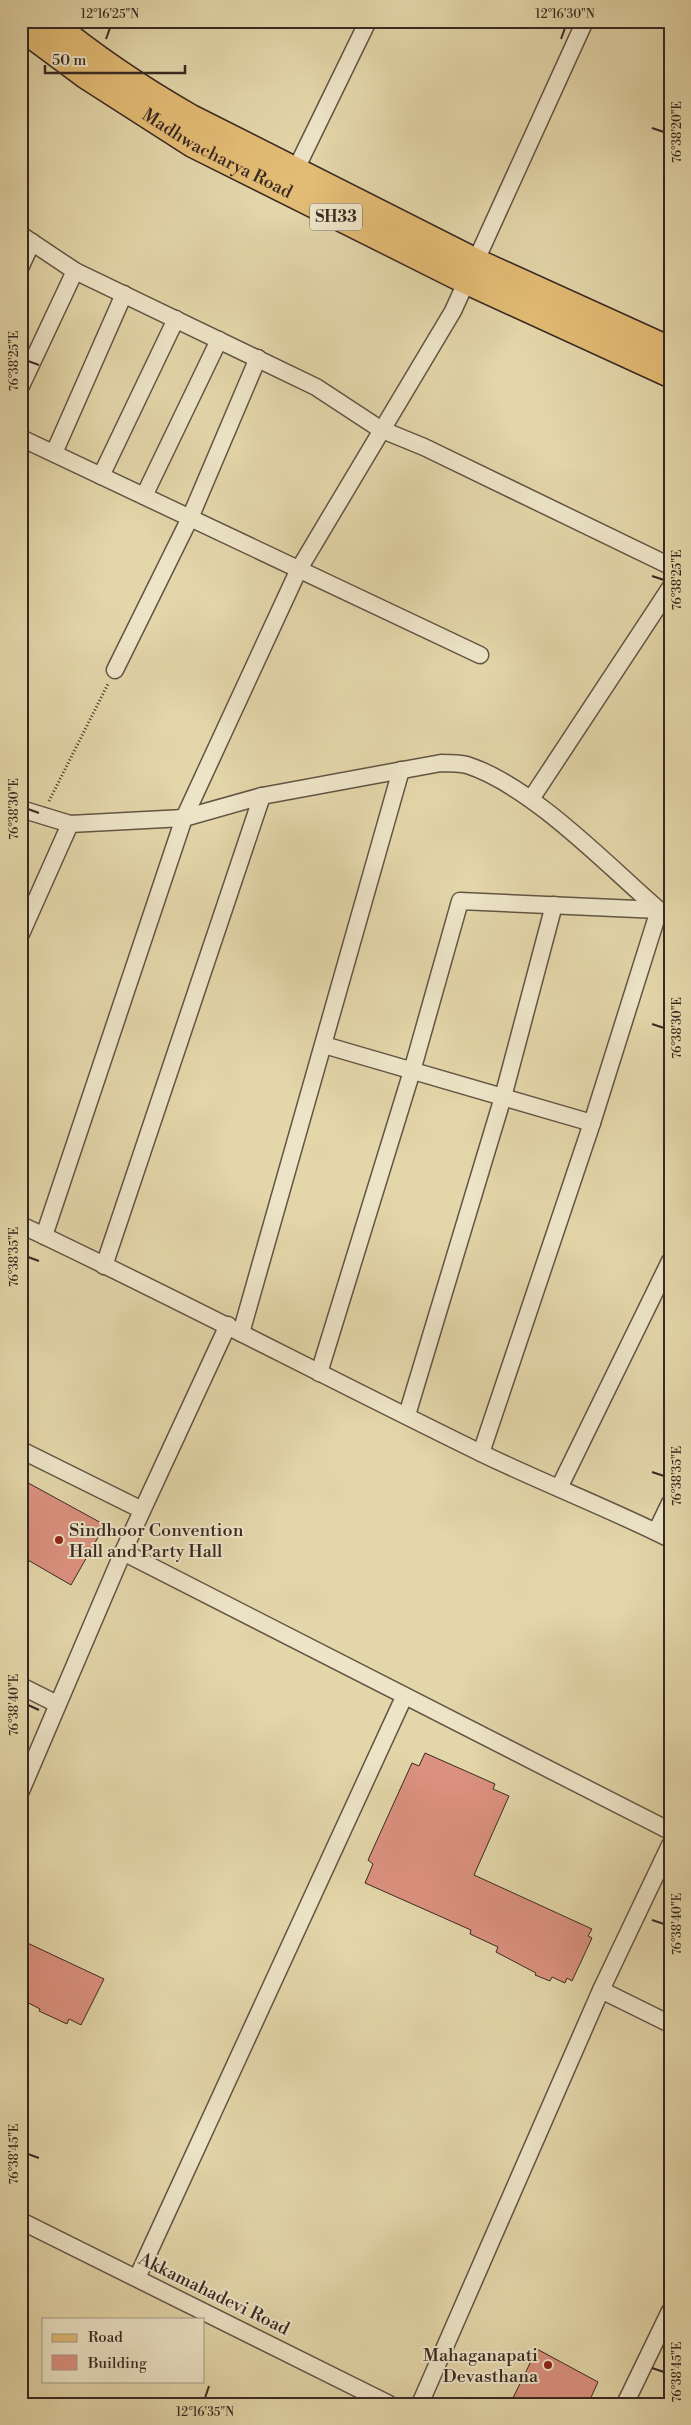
<svg xmlns="http://www.w3.org/2000/svg" width="691" height="2425" font-family="'Libre Bodoni',serif">
<rect width="100%" height="100%" fill="#e3d6a9"/>
<filter id="stains"><feTurbulence type="fractalNoise" baseFrequency=".004" numOctaves="4"/><feColorMatrix values="0 0 0 0 .2 0 0 0 0 .09 0 0 0 0 .02 0 0 0 .5 -.17"/></filter>
<radialGradient id="worn" r=".72"><stop offset=".6" stop-color="#630" stop-opacity="0"/><stop offset="1" stop-color="#630" stop-opacity=".3"/></radialGradient>
<g fill="#db917f" stroke="#382923">
<polygon points="21,1479 105,1525 71,1585 21,1556"/>
<polygon points="425,1753 495,1784 493,1789 509,1796 474,1875 592,1929 588,1936 592,1938 572,1981 567,1978 565,1983 552,1977 550,1981 535,1975 536,1973 496,1952 498,1947 470,1934 471,1930 365,1883 373,1864 368,1860 412,1763 419,1766"/>
<polygon points="21,1940 104,1979 81,2025 69,2019 67,2024 39,2011 40,2009 21,1999"/>
<polygon points="537,2349 598,2382 588,2404 510,2404"/>
</g>
<g fill="none" stroke-linecap="round" stroke-linejoin="round">
<defs>
<g id="minor">
<polyline points="295,171 368,21"/>
<polyline points="21,235 75,271 316,387 380,429 424,447 670,566"/>
<polyline points="21,266 32,242"/>
<polyline points="21,386 75,271"/>
<polyline points="21,438 480,655"/>
<polyline points="54,453 124,294"/>
<polyline points="101,476 176,319"/>
<polyline points="144,496 219,340"/>
<polyline points="115,670 190,518 258,358"/>
<polyline points="531,799 670,588"/>
<path d="M21,809L70,824L184,818L262,796L441,763C449,763 459,763 467,765C532,786 607,865 659,910L670,915"/>
<polyline points="21,934 70,824"/>
<polyline points="324,1045 592,1123"/>
<path d="M21,1225C176,1298 327,1378 481,1453C543,1483 608,1508 670,1539"/>
<polyline points="44,1236 184,818 299,569 453,311 585,21"/>
<polyline points="104,1266 262,796"/>
<polyline points="241,1333 401,770"/>
<polyline points="319,1373 412,1071 460,901 659,910"/>
<polyline points="407,1415 503,1097 554,905"/>
<polyline points="21,1450 142,1510"/>
<polyline points="481,1453 592,1123 659,910"/>
<polyline points="559,1488 670,1261"/>
<polyline points="656,1532 670,1503"/>
<polyline points="123,1552 670,1831"/>
<polyline points="21,1686 57,1704"/>
<polyline points="21,1791 123,1552 228,1325"/>
<polyline points="601,1990 670,2024"/>
<polyline points="21,2221 389,2404"/>
<polyline points="137,2278 404,1697"/>
<polyline points="420,2404 601,1990 670,1845"/>
<polyline points="625,2404 670,2311"/>
</g>
<g id="primary">
<path d="M49,21C94,58 140,89 191,118L476,262L670,350"/>
<path id="s1" d="M21,27L87,76L193,144L467,281L670,374"/>
</g>
</defs>
<use href="#minor" stroke="#635444" stroke-width="19"/>
<use href="#primary" stroke="#382923" stroke-width="29"/>
<polyline stroke="#382923" stroke-width="3" stroke-dasharray="1 2.5" stroke-linecap="butt" points="49,801 108,684"/>
<use href="#minor" stroke="#ede4c7" stroke-width="16"/>
<use href="#primary" stroke="#e2bb74" stroke-width="26"/>
</g>
<path fill="none" stroke="#382923" stroke-width="2" d="M106,39L110,28M561,39L565,28M652,128L664,132M28,361L39,365M652,576L664,580M28,809L39,813M652,1024L664,1028M28,1257L39,1261M652,1472L664,1476M28,1705L39,1710M652,1920L664,1924M28,2154L39,2158M652,2368L664,2372M205,2398L209,2386"/>
<g fill="#8f2418" stroke="#ede4c7" stroke-width="2">
<circle cx="59" cy="1540" r="5"/>
<circle cx="548" cy="2365" r="5"/>
</g>
<g text-anchor="middle" dominant-baseline="central" stroke-width="4" stroke-linejoin="round" paint-order="stroke">
<rect fill="#ede4c7" stroke="#6e6154" stroke-width="1" x="310" y="203.5" width="52" height="27" rx="4"/>
<g font-size="16" font-weight="bold" fill="#382923">
<text x="336" y="217">SH33</text>
</g>
<g font-size="18" fill="#382923" stroke="#ede4c7">
<text stroke="none"><textPath href="#s1" startOffset="234">Madhwacharya Road</textPath></text>
<text transform="translate(214 2294) rotate(26)">Akkamahadevi Road</text>
</g>
<g font-size="18" fill="#382923" stroke="#ede4c7" text-anchor="start">
<text x="69" y="1530">Sindhoor Convention<tspan x="69" dy="21">Hall and Party Hall</tspan></text>
<text x="538" y="2355" text-anchor="end">Mahaganapati<tspan x="538" dy="21">Devasthana</tspan></text>
</g>
</g>
<rect width="691" height="2425" fill="none" stroke="#e3d6a9" stroke-width="55"/>
<rect x="42" y="2318" width="162" height="65" fill="#ede4c7" stroke="#a59985"/>
<rect x="52" y="2334" width="25" height="8" fill="#e2bb74" stroke="#a59985"/>
<text x="88" y="2342" font-size="15" fill="#382923">Road</text>
<rect x="52" y="2355" width="25" height="15" fill="#db917f" stroke="#a59985"/>
<text x="88" y="2368" font-size="15" fill="#382923">Building</text>
<path d="M45 65v8h140v-8" fill="none" stroke="#382923" stroke-width="2.5"/>
<text x="52" y="65" font-size="15" fill="#382923" stroke="#ede4c7" stroke-width="4" paint-order="stroke">50 m</text>
<rect x="28" y="28" width="636" height="2370" fill="none" stroke="#382923" stroke-width="2"/>
<g font-size="12" text-anchor="middle" fill="#382923">
<text x="110" y="18">12°16'25"N</text>
<text x="565" y="18">12°16'30"N</text>
<text transform="translate(677 132) rotate(-90)" y="4">76°38'20"E</text>
<text transform="translate(14 361) rotate(-90)" y="4">76°38'25"E</text>
<text transform="translate(677 580) rotate(-90)" y="4">76°38'25"E</text>
<text transform="translate(14 809) rotate(-90)" y="4">76°38'30"E</text>
<text transform="translate(677 1028) rotate(-90)" y="4">76°38'30"E</text>
<text transform="translate(14 1257) rotate(-90)" y="4">76°38'35"E</text>
<text transform="translate(677 1476) rotate(-90)" y="4">76°38'35"E</text>
<text transform="translate(14 1705) rotate(-90)" y="4">76°38'40"E</text>
<text transform="translate(677 1924) rotate(-90)" y="4">76°38'40"E</text>
<text transform="translate(14 2154) rotate(-90)" y="4">76°38'45"E</text>
<text transform="translate(677 2372) rotate(-90)" y="4">76°38'45"E</text>
<text x="205" y="2416">12°16'35"N</text>
</g>
<rect width="100%" height="100%" filter="url(#stains)"/>
<rect width="100%" height="100%" fill="url(#worn)"/>
</svg>
